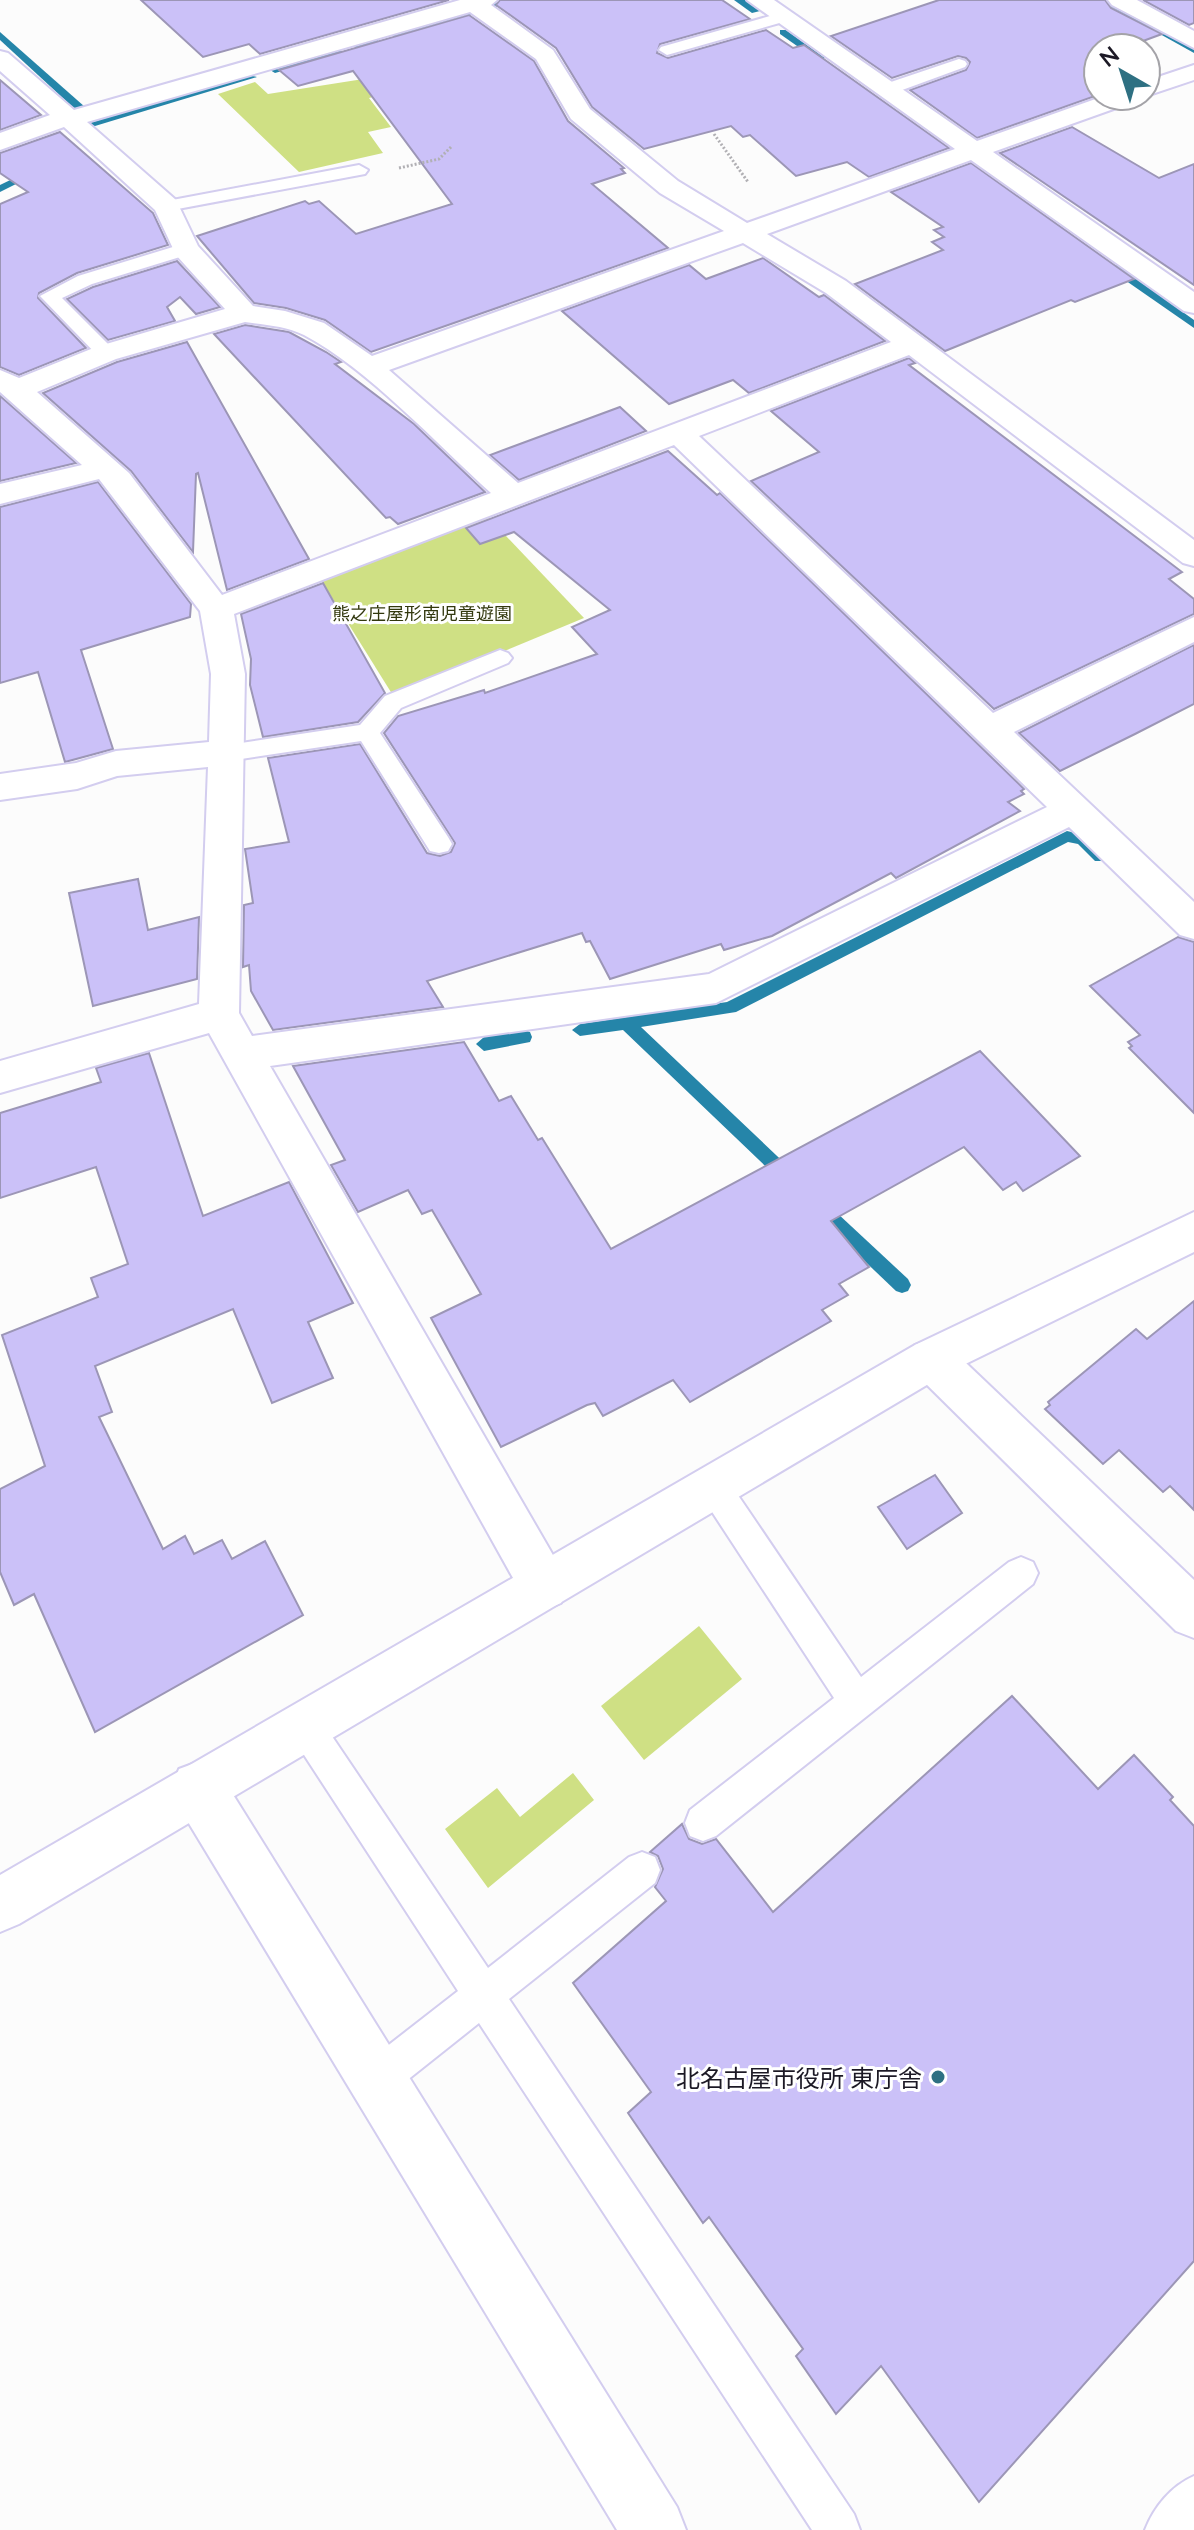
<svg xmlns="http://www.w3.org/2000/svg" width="1194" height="2530" font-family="Lato,'Noto Sans JP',sans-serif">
<rect width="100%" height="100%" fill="#fcfcfc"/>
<g fill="#cfe084">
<polygon points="376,77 389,93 369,98 391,127 368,132 383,153 299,172 218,94 255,82 268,94"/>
<polygon points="487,516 584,618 394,697 321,580"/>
<polygon points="699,1626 742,1679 644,1760 601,1706"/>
<polygon points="573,1773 594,1800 488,1888 445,1829 497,1788 520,1817"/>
</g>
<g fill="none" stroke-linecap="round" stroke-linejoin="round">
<g fill="#2585a9" fill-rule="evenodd">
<polygon points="504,0 519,0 398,37 390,35"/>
<polygon points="734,0 745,0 760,11 752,13"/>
<polygon points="1099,0 1111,0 1194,46 1194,53"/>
<polygon points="780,30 786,30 825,58 817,60 780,34"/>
<polygon points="0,32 85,107 85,111 77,111 0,40"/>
<polygon points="375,38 378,39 378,43 358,49 353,46"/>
<polygon points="338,49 341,50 341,54 275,73 270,70"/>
<polygon points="248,75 257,77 95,126 86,124"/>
<polygon points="33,169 42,171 0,192 0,185"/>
<polygon points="1109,265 1117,265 1194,320 1194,328 1109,269"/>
<polygon points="1067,831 1088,836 1105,853 1105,861 1095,861 1078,844 1068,842 736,1012 641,1027 795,1173 798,1178 795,1183 783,1183 623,1030 580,1036 572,1030 580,1024 727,1002"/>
<polygon points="524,1030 530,1032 532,1037 530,1042 484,1051 476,1044 484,1037"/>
<polygon points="816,1197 822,1199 908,1279 911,1285 908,1291 902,1293 896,1291 810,1209 807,1204 810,1199"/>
</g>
</g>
<g fill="#cbc1f8" stroke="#9c96b6" stroke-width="2">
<polygon points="141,0 449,0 260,54 249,44 203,57"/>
<polygon points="500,0 722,0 750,19 660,44 657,53 668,58 766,30 793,48 804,45 949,148 869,177 847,162 796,176 750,135 743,137 731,126 644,149 592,107 556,48 496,5"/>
<polygon points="939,0 1105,0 1111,8 1162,34 1124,48 1098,48 1098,95 977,138 910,90 966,70 970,62 966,58 958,56 892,78 831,36"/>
<polygon points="1143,0 1194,0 1194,23 1189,25"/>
<polygon points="469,15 534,61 568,121 624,168 621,169 625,173 592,184 668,248 371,352 325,320 286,308 254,303 197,236 305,201 309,204 319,201 356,234 452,204 353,71 298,86 279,70"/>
<polygon points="0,80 41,115 0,130"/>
<polygon points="1072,127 1159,178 1194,164 1194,285 1000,153"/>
<polygon points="60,132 153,213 168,245 77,273 39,293 38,298 86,348 19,375 0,367 0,204 28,192 0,173 0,153"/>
<polygon points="971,163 1134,279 1075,302 1071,300 945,351 855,284 943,250 932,242 944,237 934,230 943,227 891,192"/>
<polygon points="763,258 819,297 824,295 885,341 749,393 733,380 669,404 562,311 689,265 706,279"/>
<polygon points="177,261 220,307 196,314 180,297 167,307 175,321 108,340 67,299 93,287"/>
<polygon points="245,325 289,332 326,352 341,362 335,364 414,424 485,492 398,524 390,517 386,518 214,334"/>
<polygon points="187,342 309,559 227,590 198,473 196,474 193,552 131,471 43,393 117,362"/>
<polygon points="909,358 915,363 909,365 1182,572 1169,579 1194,599 1194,614 994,709 751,481 819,452 771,411"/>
<polygon points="0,396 76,463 0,481"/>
<polygon points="620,407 646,431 519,480 490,455"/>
<polygon points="668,451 717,495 720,493 1024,789 1021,791 1024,794 1008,802 1020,811 896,878 891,873 772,936 724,950 721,944 610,979 590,941 586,942 582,933 427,981 443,1007 273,1030 251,991 249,965 243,967 244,905 253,903 245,849 289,842 268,758 360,744 427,853 440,856 451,852 455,843 384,733 398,716 484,690 485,693 597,654 572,627 610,610 514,532 480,544 466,528"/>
<polygon points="98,482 191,604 190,617 81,650 113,749 65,762 38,672 0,683 0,507"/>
<polygon points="323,583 385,693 358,722 263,737 250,685 251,659 241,614"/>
<polygon points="1194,645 1194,704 1135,734 1060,771 1019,733"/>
<polygon points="138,879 148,930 199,917 197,979 93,1006 69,893"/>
<polygon points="1178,937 1194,942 1194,1113 1129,1048 1132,1046 1128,1042 1140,1035 1090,986"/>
<polygon points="464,1042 499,1101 511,1096 538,1140 542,1138 611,1249 980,1051 1080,1156 1023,1191 1016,1182 1003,1190 964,1147 831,1221 869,1267 839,1284 848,1295 822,1310 831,1321 690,1402 673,1380 603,1416 595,1403 587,1405 501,1447 431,1318 481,1294 432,1210 422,1214 408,1190 358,1212 331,1165 345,1160 293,1066"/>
<polygon points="149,1053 203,1216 289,1182 353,1303 308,1322 333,1378 272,1403 233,1309 95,1366 112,1412 99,1417 163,1549 185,1536 194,1554 222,1540 232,1559 265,1541 303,1615 95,1732 34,1594 14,1605 0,1572 0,1489 45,1466 2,1335 98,1297 91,1278 128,1264 96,1167 0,1198 0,1113 101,1082 96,1068"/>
<polygon points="1194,1301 1194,1510 1170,1486 1163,1492 1119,1450 1103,1464 1045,1409 1050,1405 1048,1402 1136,1329 1147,1339"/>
<polygon points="935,1475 962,1513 907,1549 878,1507"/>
<polygon points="1012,1696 1098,1789 1134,1755 1173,1797 1170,1800 1194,1826 1194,2261 979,2502 881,2366 836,2414 796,2356 803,2349 709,2217 703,2223 628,2113 651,2092 573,1983 666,1901 655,1887 663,1869 658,1856 650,1852 682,1824 689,1839 702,1844 716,1839 773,1912"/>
</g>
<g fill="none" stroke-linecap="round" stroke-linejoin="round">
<defs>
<g id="service">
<polygon points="784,12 790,14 790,20 667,55 659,50 661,47"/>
<polygon points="959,59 965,61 967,64 965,67 894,93 882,93 880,89 882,85"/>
<polygon points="359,165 368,170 365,174 167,211 158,206 167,201"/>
<polygon points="186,243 195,249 193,253 92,284 62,298 113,349 116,353 113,357 99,357 40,296 78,276"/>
<polygon points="500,650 508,653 512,658 508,663 401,708 380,733 448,837 452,844 448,851 439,853 430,851 361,741 228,761 219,759 216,753 219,747 228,745 360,725 385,696"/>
<polygon points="714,1472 725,1476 861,1677 1009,1562 1021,1557 1033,1562 1038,1573 1033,1584 716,1836 703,1841 690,1836 685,1823 690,1810 834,1698 703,1498 698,1487 703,1476"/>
<polygon points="305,1708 317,1714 488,1968 629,1857 642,1852 655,1857 660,1870 655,1883 509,1999 854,2514 860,2530 812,2530 479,2023 391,2093 377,2099 363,2093 357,2079 363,2065 458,1991 293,1738 287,1726 293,1714"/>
<path d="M1194,2476V2530H1145C1154,2507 1171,2486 1194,2476Z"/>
</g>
<g id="minor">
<path d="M460,0H497L491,5L553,50L590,109L678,181L747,223L955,149L747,0H774L977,141L1104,96H1139L1136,101L993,152L1194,292V313L1184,311L971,160L767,234L846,281L1194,540V566L1183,563L909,355L699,436L993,713L1194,617V642L1014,732L1194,902V939L1180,935L1069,827L716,1003L270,1066L561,1569L569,1586L561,1603L544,1610L527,1603L209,1033L0,1093V1061L199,1004L208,767L117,776L77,789L0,800V774L76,763L116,751L209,742L211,674L200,611L99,479L0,504V484L82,465L0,392V370L19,378L96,347L225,309L176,255L155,210L64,127L0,150V133L50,115L0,71V51L8,53L74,110ZM470,12L536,59L571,119L660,193L724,231L372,356L324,323L285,311L253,306L198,246L176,200L87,122ZM743,243L826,293L891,342L518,483L389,370ZM245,322C265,325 286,326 304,335C367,368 438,445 491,493L222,595L129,473L37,392L116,359ZM674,445L1047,807L709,974L252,1036L239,1013L245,674L234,614Z"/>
<polygon points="1108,0 1137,0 1194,31 1194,48 1112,5"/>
<polygon points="1194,65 1194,80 1146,96 1145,96 1146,81"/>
<polygon points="931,1339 947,1345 1194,1580 1194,1638 1176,1631 915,1373 908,1359 915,1345"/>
<polygon points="198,1762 217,1769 677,2507 686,2530 617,2530 179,1807 172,1788 179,1769"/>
</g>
<polygon id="tertiary" points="1194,1212 1194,1252 947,1373 19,1924 0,1932 0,1875 915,1345"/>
</defs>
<use href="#service" stroke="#d3cdef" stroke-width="4"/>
<use href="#minor" stroke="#d3cdef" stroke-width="4"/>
<use href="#tertiary" stroke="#d3cdef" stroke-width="4"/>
<g stroke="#b1b0b4" stroke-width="3" stroke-dasharray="2 2" stroke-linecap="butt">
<polyline points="714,134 748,182"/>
<polyline points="399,168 439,159 452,146"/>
</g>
<use href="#service" fill="#fff" fill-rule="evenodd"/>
<use href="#minor" fill="#fff" fill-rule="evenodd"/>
<use href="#tertiary" fill="#fff" fill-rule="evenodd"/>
</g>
<circle fill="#2e7082" stroke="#fff" stroke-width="3" cx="938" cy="2077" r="8"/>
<g text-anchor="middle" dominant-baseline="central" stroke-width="6" stroke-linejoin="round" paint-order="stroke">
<g font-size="18" fill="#32380e" stroke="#fff">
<text x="422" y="613">熊之庄屋形南児童遊園</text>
</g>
<g font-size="24" fill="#1c1925" stroke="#fff" text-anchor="end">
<text x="922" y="2077">北名古屋市役所 東庁舎</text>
</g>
</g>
<g transform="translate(1122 72) rotate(321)"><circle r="38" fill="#ffffff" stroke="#a4a3a8" stroke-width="2"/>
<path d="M0-6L14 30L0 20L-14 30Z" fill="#2e7082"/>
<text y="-12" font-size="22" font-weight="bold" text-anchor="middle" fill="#1c1925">N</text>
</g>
</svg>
